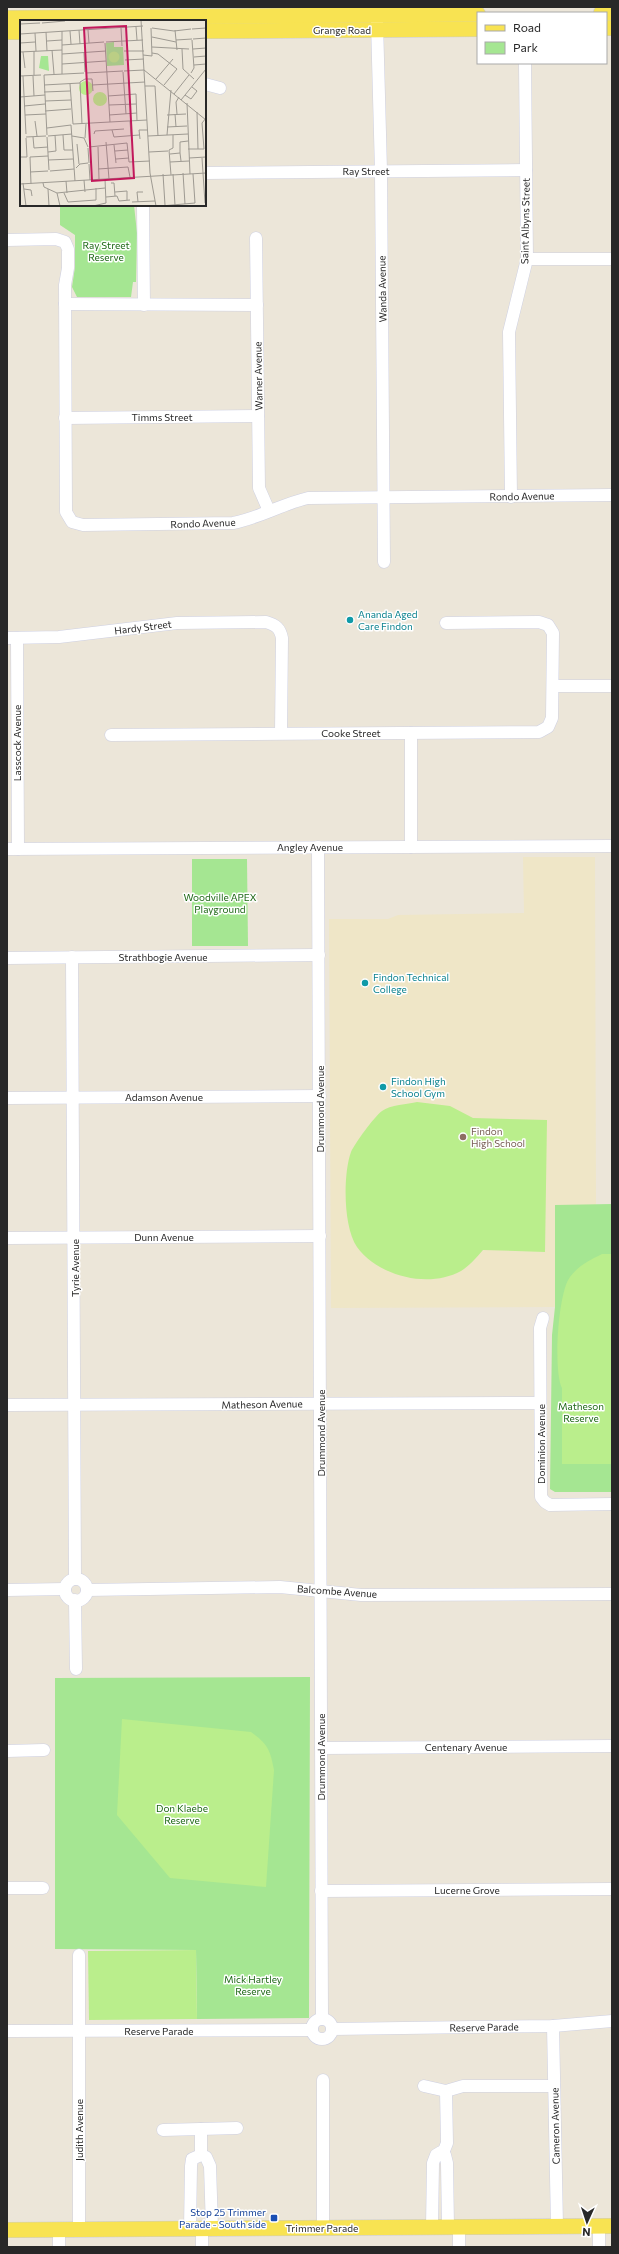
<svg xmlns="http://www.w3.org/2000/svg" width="619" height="2254" font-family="Commissioner,sans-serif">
<rect width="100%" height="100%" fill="#ece6d9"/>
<polygon fill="#efe6c7" points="523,857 595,857 596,1205 555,1205 555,1307 331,1308 329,919 388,919 398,915 524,913"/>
<g fill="#a5e692">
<polygon points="60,205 134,205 137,233 136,282 133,282 131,297 77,297 72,287 75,267 75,235 60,225"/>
<polygon points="192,859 247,859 248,946 192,946"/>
<polygon points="612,1204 612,1492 555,1492 550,1489 552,1335 555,1307 555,1205"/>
<polygon points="310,1677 309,2018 197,2019 196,1950 55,1949 55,1678"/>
</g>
<g fill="#baee8c">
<path d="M417,1102L450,1106L473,1118L547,1120L545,1252L483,1250C477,1257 468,1267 461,1271C428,1289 378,1276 357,1247C343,1227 343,1174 351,1152C355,1143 374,1117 382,1111C390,1105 408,1104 417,1102Z"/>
<path d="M602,1254H612V1464H562V1388C553,1371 558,1292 570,1277C579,1265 590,1260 602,1254Z"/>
<path d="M122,1719L251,1732C268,1744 270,1750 274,1770L266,1887L170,1878L117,1815Z"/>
<polygon points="196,1950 197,2019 89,2020 88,1951"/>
</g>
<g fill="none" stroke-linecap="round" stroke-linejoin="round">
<defs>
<g id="minor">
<polyline points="377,22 381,171 384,562"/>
<polyline points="205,84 220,88"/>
<polyline points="205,173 526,170"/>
<polyline points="143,205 144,305"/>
<polyline points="256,238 259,488 269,511"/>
<path d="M7,240L56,239L65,242L68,249V268L65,285L66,512L72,522L83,525L233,523C259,518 282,504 308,498L612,495"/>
<polyline points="527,259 612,259"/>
<polyline points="65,304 257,305"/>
<polyline points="65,418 258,416"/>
<polyline points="511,497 509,332 527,259 525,63"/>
<path d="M7,638L59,637L177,623L266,622C276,625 280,628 282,638L281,733"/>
<polyline points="17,638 18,849"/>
<polyline points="553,686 612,686"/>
<polyline points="411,733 411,847"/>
<polyline points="111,735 539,732 548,727 552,718 553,633 548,625 539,622 446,623"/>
<polyline points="318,847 322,2019"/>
<polyline points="7,849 612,846"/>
<polyline points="72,957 75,1579"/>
<polyline points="7,958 319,955"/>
<polyline points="7,1098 320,1096"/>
<polyline points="7,1238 320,1236"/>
<polyline points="543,1318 540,1328 541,1497 545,1502 550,1505 612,1504"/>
<polyline points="7,1405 540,1403"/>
<circle cx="76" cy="1590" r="11"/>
<polyline points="7,1590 65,1589"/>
<polyline points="87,1590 280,1587 361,1595 612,1594"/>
<polyline points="75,1600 76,1669"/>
<polyline points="321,1748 612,1746"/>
<polyline points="7,1751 44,1750"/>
<polyline points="7,1888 43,1888"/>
<polyline points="321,1891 612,1889"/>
<polyline points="79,1955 79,2229"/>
<circle cx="322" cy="2029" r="10"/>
<polyline points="553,2026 557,2226"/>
<polyline points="332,2029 553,2026 612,2021"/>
<polyline points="7,2031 312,2030"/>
<polyline points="323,2080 323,2228"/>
<polyline points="424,2086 446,2091 463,2086 554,2086"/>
<polyline points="163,2130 237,2128"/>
<polyline points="443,2153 447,2143 446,2091"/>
<polyline points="201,2155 201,2129"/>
<polyline points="599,2226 599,2247"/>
<polyline points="432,2227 433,2163 436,2155 441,2152 445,2155 447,2163 448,2227"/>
<polyline points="459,2227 459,2247"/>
<polyline points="59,2229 59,2247"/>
<polyline points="190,2229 191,2166 192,2159 201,2155 206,2157 210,2166 212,2228"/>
<polyline points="202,2229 202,2247"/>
</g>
<g id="major">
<polyline points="601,13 612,13"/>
<polyline points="7,18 478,14"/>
<polyline points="606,28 612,28"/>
<polyline points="205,31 478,29"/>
<polyline points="7,32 21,32"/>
<polyline points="7,2230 612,2226"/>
</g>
</defs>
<use href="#minor" stroke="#ced0e2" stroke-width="13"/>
<use href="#major" stroke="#cbcbcb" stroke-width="16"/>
<use href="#minor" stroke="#fff" stroke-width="12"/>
<use href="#major" stroke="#f8e352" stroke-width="15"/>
</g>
<g fill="#0f9aa8" stroke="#fff" stroke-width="1.5">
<circle cx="350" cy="620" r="4"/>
<circle cx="365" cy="983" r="4"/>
<circle cx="383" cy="1087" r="4"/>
</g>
<circle fill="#8d6e63" stroke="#fff" stroke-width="1.5" cx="463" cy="1137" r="4"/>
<rect fill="#1a4fb4" stroke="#fff" stroke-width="1.5" x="270" y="2214" width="8" height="8" rx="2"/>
<g text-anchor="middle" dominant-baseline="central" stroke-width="3" stroke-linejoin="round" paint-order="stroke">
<g font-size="10" fill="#282828" stroke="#fff">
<text x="342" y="30">Grange Road</text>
<text x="366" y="171">Ray Street</text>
<text transform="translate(525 221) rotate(-89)">Saint Albyns Street</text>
<text transform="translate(382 289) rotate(-91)">Wanda Avenue</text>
<text transform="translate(258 376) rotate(-91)">Warner Avenue</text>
<text x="162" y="417">Timms Street</text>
<text transform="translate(522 496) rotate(-1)">Rondo Avenue</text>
<text transform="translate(203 523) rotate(-2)">Rondo Avenue</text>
<text transform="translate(143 627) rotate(-7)">Hardy Street</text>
<text x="351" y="733">Cooke Street</text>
<text transform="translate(17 743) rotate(-90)">Lasscock Avenue</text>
<text x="310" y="847">Angley Avenue</text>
<text x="163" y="957">Strathbogie Avenue</text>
<text x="164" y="1097">Adamson Avenue</text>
<text transform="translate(320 1109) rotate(-90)">Drummond Avenue</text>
<text x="164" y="1237">Dunn Avenue</text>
<text transform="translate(75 1268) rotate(-90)">Tyrie Avenue</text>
<text transform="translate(262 1404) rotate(-1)">Matheson Avenue</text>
<text transform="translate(321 1433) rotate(-90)">Drummond Avenue</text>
<text transform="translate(541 1444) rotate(-90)">Dominion Avenue</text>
<text transform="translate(337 1591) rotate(4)">Balcombe Avenue</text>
<text x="466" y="1747">Centenary Avenue</text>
<text transform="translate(321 1757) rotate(-90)">Drummond Avenue</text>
<text x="467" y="1890">Lucerne Grove</text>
<text transform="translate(484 2027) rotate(-1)">Reserve Parade</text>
<text x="159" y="2031">Reserve Parade</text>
<text transform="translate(555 2126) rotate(-91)">Cameron Avenue</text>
<text transform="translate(79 2130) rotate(-90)">Judith Avenue</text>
<text x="322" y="2228">Trimmer Parade</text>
</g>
<g font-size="10" fill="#1e6816" stroke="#fff">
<text x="106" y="245">Ray Street<tspan x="106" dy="12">Reserve</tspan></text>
<text x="220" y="897">Woodville APEX<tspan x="220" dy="12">Playground</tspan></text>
<text x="581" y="1406">Matheson<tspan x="581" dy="12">Reserve</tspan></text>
<text x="182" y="1808">Don Klaebe<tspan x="182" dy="12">Reserve</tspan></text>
<text x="253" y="1979">Mick Hartley<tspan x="253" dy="12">Reserve</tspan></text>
</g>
<g font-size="10" fill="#0d838f" stroke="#fff" text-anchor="start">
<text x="358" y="614">Ananda Aged<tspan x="358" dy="12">Care Findon</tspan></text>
<text x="373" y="977">Findon Technical<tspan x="373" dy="12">College</tspan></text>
<text x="391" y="1081">Findon High<tspan x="391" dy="12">School Gym</tspan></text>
</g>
<g font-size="10" fill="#785e54" stroke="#fff" text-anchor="start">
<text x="471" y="1131">Findon<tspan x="471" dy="12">High School</tspan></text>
</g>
<g font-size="10" fill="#164399" stroke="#fff" text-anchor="end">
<text x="266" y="2212">Stop 25 Trimmer<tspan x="266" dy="12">Parade - South side</tspan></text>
</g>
</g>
<g transform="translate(20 20)">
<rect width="186" height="186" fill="#ece6d9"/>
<path d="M94,22V27H103L104,45L87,46L86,23ZM21,36H28L29,51L19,48Z" fill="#a5e692"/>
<path d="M88.5 37a5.5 5.5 0 1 1 11 0a5.5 5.5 0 1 1-11 0ZM59 68a7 7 0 1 1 14 0a7 7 0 1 1-14 0ZM73 79a7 7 0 1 1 14 0a7 7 0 1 1-14 0Z" fill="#baee8c"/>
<path fill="none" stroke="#9e9a92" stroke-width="1" d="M121,0L130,153L136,186M22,3L45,1M0,4L20,3M116,7L117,20M101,8L102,26M132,8L154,11L171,9M172,9L186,8M59,10L60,24M68,10L69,23M155,10L157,30M42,11V54M50,11L51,24M26,12L27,31M15,13L16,31M0,14L123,6M132,17L156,22M173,19L186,18M156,20L172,19M27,21L42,20M86,22L123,20M0,23L15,22M85,23L90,102M42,25L84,22M132,27L169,29M162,29L163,49L174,59M173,29L186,28M32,30L34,54M14,31V55M104,31H124M0,32L42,30M3,32L5,48M64,33L65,52M132,33L138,34L157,49L144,65M42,34L86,31M123,35L132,36L131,8M174,37L186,36M105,40L124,39M42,44L86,41M174,45L186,44M124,50L186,100M104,51L124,50M103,52L106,94M66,53L103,51M171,53L174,48L172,20M0,56L21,55M3,56L6,114M13,56L14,76M65,59H72L73,71M136,59L153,39M50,64L53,104L127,100M24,65L60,63M72,65L125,62M125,66H135L138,116M24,72L50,71M154,74L169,55M165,75L171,79L177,71L172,67M88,76L116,74L117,101M0,77L25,75M161,80L186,49M25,81L51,80M167,83L170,154M89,85L116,84M4,86L25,84M25,91L51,89M177,92L178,129M155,94L156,107M157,94L156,82L159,77M5,95L26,94M89,95L117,93M147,95L166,94M15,101L17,116M110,101L111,115M62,104L60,62L65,59M147,107L167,106M27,108L51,105L55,161M92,110L94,117L119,115M74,114L75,111L104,109M27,115L24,55L64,53M43,115L44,130H53M147,115L151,70M28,116L52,114M52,116L64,118L68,127M128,116L168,114M6,117L26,116M13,117L14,128L28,127M27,117L29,150M65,118L66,104M120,119L119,110H128M86,122L89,159M57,124L59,144M94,125L96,143M69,127L107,123L109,142L130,141M78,127L79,159M68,128L69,143M168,129H184L182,103L186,98M95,131L108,130M28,132L36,131L35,115M129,132L148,131M160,133V122L168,121M150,134L160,133L161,141M0,137H7L6,118M169,138L186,137M182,138L185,183M96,139L109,138M28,140L53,139M150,142L169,141M69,144L70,160M56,148L60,144L68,143M78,149L108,147L110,157M30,151L54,149M10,152L28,151M163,153L165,184M143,154L145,185M153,154L155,185M151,155L149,130L153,128V115M85,159L86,183M64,160L65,172M46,161L47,173M3,163L6,186M23,163L24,167L37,173L85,168M91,163H94L95,176M0,164L186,153M11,164L10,137L28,136M4,169L11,170L12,176M28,169L29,186M95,172L107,171V180M37,173L40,186M44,173L48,182L76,180V168M86,177L97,176L99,181L110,180M112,182L135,181M118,182L117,172H123M73,186L86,183M141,186L175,183L173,154"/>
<path fill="#c2185b" fill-opacity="0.15" stroke="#c2185b" stroke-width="2" d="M106,6L114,158L72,161L64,8Z"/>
<rect width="186" height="186" fill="none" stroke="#282828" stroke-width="2"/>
</g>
<rect width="619" height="2254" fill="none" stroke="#282828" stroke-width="16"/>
<rect x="477" y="12" width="130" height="52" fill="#ffffff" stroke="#a9a9a9"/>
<rect x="485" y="25" width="20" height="6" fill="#f8e352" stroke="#a9a9a9"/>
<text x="513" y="32" font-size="12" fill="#282828">Road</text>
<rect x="485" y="42" width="20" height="12" fill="#a5e692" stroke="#a9a9a9"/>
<text x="513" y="52" font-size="12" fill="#282828">Park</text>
<g transform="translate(587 2222) rotate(183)" stroke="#ffffff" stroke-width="3" paint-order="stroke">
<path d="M0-3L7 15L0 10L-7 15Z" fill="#282828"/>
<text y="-6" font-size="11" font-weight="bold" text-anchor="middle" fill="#282828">N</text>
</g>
</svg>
